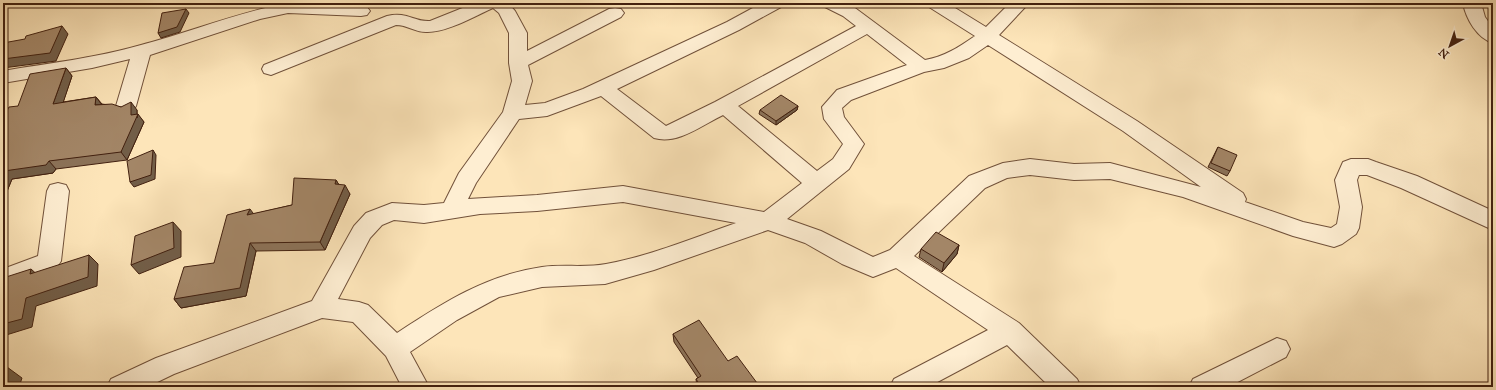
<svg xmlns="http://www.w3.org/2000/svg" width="1496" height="390" font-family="'IM FELL Great Primer',serif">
<rect width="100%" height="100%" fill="#fde5b9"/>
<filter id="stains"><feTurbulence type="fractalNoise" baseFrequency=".005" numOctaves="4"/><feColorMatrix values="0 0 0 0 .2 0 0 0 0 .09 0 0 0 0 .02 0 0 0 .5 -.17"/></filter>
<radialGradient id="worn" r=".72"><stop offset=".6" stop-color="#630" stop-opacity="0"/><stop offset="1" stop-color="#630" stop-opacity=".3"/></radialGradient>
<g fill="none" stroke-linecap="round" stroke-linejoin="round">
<defs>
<g id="minor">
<path d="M287,3L361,6L367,7L370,11L367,15L361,16L288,13L260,19L150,55L136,106L133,111L126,113L119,111L116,106L130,59L92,68L3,83V71C49,63 96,58 141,45C190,32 237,13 287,3Z"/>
<path d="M475,3H508L515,11L527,33V51L609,9L615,8L621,9L624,13L621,17L528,65L532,81L525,105L545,103L583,89L727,22L762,3H784L781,7L739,30L617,89L666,126L715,102L856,26L843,16L825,7L822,3H845L855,8L925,60C944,57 959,47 975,36L929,7L926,3H947L986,27L1010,3H1029L999,35L1137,121L1243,193L1246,199L1245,202L1303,222L1331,228L1337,224L1340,207L1335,180L1343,162L1351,159H1368L1376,162L1417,176L1493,211V230L1401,188L1367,175H1359L1357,180L1362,207L1359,228L1356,234L1342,244L1334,247L1293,236L1183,197L1110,179L1074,180L1030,175L1007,178L985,188L914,256L1019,323L1077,379L1081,387H1050L1007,345L928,387H890L894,379L988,330L896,268L873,277L842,264L805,243L768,230L654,270L605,284L542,287L499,297L457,320L410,352L429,387H402L386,356L353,322L322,318L174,374L147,387H107L111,379L156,358L312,301L354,226L366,213L392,203L424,205L444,203L459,173L503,112L512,81L509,63V33L499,13L493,8C475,16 446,33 426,32C415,32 407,25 396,25L271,75L264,73L262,69L264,65L387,16C407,11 414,22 430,21ZM867,34L907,65L837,90L822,107L824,119L843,144L833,159L817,171L738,106ZM988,45L1123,131L1201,187L1110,163L1074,164L1030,159L1003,163L969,176L890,250L873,257L821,231L787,219L849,169L864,144L844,117L842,108L851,100L924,72L944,68L969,58ZM601,96L654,138C678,145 702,125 723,115L802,183L764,212L623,186L537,195L468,199L476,183L519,119L547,116ZM623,202L736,223C693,238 650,256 606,264C585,268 563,264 542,267C486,275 443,303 397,333L368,305L359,302L338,299L370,238L382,225L394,220L424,223L480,214L537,211Z"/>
<path d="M1463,3H1481L1485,17L1493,28V43C1477,38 1466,19 1463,3Z"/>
<path d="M58,183L66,185L69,191L61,261C53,276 19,283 3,289V269L38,256L47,191L50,185Z"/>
<polygon points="1277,338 1286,341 1290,349 1286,357 1228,387 1189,387 1193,379"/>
</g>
</defs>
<use href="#minor" stroke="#71513a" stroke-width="2"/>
<use href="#minor" fill="#feeed2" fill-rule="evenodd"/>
</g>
<g fill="#8c7359" stroke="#42200f">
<polygon points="66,68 72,76 63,102 96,97 102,104 121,107 137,110 137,114 144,122 127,160 56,169 53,173 12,179 3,201 3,118"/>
<polygon points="798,106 797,110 776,125 759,114 760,110"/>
<polygon points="1218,147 1230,171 1227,176 1208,167"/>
<polygon points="336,180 339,185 350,194 325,250 256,251 246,296 181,308 174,299 214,263 254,214 292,205"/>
<polygon points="959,245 957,254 942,272 919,257 921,249"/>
<polygon points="673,334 728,361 760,387 697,387 696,379 698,378 674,342"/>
</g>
<g fill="#725e48" stroke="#42200f">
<polygon points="186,9 189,13 180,32 161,38 158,33"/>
<polygon points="62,26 68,34 56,61 3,68 3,59"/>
<polygon points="66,68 72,76 60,112 53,104"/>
<polygon points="96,97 102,105 95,105"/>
<polygon points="131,102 137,110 137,118 138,114 144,122 127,160 121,152"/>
<polygon points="798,106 797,110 776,125 776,121"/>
<polygon points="153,150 156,155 155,179 134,187 130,182"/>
<polygon points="49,161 56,169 53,173 12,179 3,201 3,174 4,171"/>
<polygon points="336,180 341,188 335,184"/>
<polygon points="345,185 350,194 325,250 320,242"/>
<polygon points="250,209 256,217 247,215"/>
<polygon points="173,222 181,231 181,257 139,274 131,265"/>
<polygon points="250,243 256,251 246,296 181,308 174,299"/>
<polygon points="959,245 957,254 942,272 944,263"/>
<polygon points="89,255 98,264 97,286 36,306 32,327 3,336 3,324 26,298"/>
<polygon points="31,269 41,278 30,274"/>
<polygon points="7,367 22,378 19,387 3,387 3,382"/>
</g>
<g fill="#a38667" stroke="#42200f">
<polygon points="186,9 177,27 158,33 162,13"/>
<polygon points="62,26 50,53 3,59 3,43 25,39 26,36"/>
<polygon points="66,68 53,104 96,97 95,105 112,104 121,107 131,102 131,115 138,114 121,152 49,161 46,165 4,171 3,174 3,118 9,107 18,106 30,74"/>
<polygon points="781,95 798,106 776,121 760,110"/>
<polygon points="1218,147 1237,155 1230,171 1211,163"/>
<polygon points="153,150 151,175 130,182 127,161"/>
<polygon points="294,178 336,180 335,184 345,185 320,242 250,243 240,288 174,299 184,267 214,263 227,215 250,209 247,215 292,205"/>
<polygon points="173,222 174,248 131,265 135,236"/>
<polygon points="936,232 959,245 944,263 921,249"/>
<polygon points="89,255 88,277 26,298 22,319 3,324 3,278 31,269 30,274"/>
<polygon points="699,320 728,361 737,356 760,387 701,387 696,379 701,376 673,334"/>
<polygon points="7,367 3,382 3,369"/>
</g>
<rect width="1496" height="390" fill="none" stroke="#fde5b9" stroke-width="16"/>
<rect x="4" y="4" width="1488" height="382" fill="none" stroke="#42200f" stroke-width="2"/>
<rect x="8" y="8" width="1480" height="374" fill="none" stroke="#42200f"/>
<g transform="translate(1450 46) rotate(220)" stroke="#feeed2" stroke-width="3" paint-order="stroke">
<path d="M0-3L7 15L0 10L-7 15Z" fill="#42200f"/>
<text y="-6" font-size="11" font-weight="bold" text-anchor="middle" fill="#42200f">N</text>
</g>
<rect width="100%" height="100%" filter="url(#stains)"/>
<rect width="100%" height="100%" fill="url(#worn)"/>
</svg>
